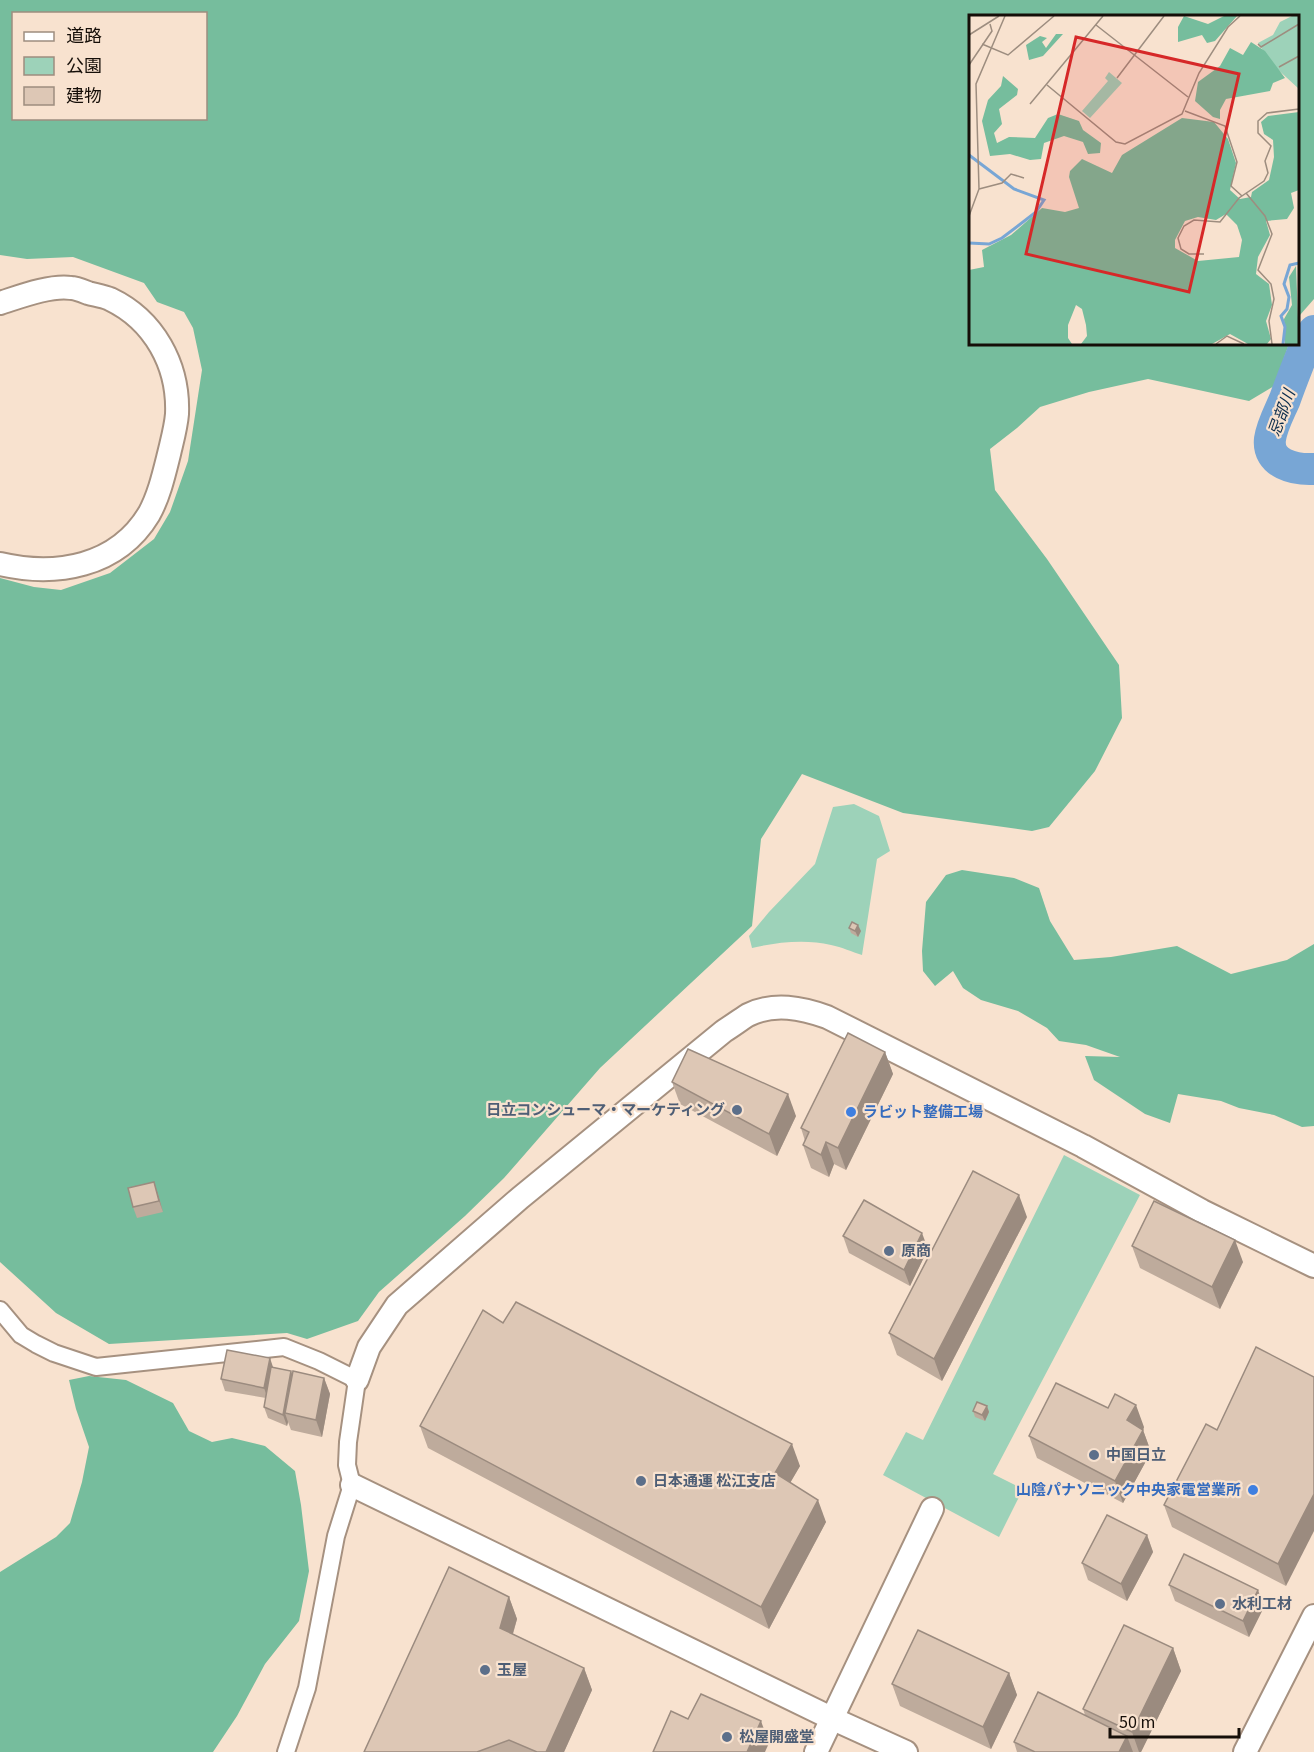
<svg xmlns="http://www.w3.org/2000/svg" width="1314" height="1752" font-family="'Source Sans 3','Noto Sans JP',sans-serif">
<rect width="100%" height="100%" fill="#f8e2cf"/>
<g fill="#9dd2b9">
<path d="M854,804L879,816L890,851L877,859L862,955C852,952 842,947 831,945C806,939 777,942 752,948L749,936L769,912L815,864L833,807Z"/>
<polygon points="1064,1155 1140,1195 993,1474 1023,1489 999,1537 883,1475 906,1432 923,1440"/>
</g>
<g fill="#76bd9d" fill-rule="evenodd">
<path d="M0,0H1314V299L1300,315L1298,321V16H970V344H1289L1274,386L1249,401L1148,379L1089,392L1040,407L1017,428L990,449L995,490L1047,559L1119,665L1122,718L1095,771L1049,827L1032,831L903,813L802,774L761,839L752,926L600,1068L504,1178L465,1216L379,1292L358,1321L307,1339L287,1333L109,1344L56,1313L0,1262V578L34,587L61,590L110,573L154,539L170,512L188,461L202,370L193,328L184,312L157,302L144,283L73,257L27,259L0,255ZM14,14H206V118H14Z"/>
<polygon points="962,870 1014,878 1039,888 1050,921 1074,960 1111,957 1177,946 1231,974 1287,960 1314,944 1314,1126 1302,1127 1274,1115 1239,1108 1221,1101 1178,1094 1170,1123 1145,1114 1094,1080 1085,1056 1120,1057 1086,1045 1059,1041 1047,1028 1018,1011 981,1000 963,988 953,971 935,986 923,971 922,951 926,902 946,875"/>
<polygon points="89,1376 126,1380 173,1403 189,1431 212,1442 232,1438 265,1446 295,1471 301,1505 309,1571 299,1621 265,1664 237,1716 213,1752 0,1752 0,1572 56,1537 70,1523 82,1482 89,1447 76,1409 69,1380"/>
</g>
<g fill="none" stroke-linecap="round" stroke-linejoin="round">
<path stroke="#78a6d5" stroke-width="32" d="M1314,331L1307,341C1300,360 1292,379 1285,399C1280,411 1272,425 1270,439C1267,464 1295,470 1314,469"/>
<defs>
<polyline id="street" points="0,1310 21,1335 36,1344 54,1353 96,1367 284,1347 319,1361 357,1380 348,1442 347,1465 352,1485 336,1536 307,1688 286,1752"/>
<g id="secondary">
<path d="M0,303C19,297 50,285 71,288C76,288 83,291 88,293C95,295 103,296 110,299C154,320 179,365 177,414C176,427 172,441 169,454C164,474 159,496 149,514C117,567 56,577 0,564"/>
<path d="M357,1380L369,1347L397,1305L520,1198L724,1031C732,1026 740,1020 748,1015C774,1002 802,1008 827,1017L1083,1146L1202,1211L1314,1266"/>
<polyline points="352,1485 831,1718 906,1752"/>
<polyline points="816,1752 932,1509"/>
<polyline points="1245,1752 1314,1616"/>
</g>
</defs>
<use href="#street" stroke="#a69180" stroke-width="20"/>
<use href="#secondary" stroke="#a69180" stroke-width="26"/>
<use href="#street" stroke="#fff" stroke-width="16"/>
<use href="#secondary" stroke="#fff" stroke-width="22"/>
</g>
<g fill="#beab9c">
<polygon points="849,928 861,931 858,937 851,933"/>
<polygon points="885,1052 893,1074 846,1170 834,1164 829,1177 811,1168 803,1145 805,1141 801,1128"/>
<polygon points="672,1082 796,1116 777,1156 680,1104"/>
<polygon points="158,1194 163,1212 137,1218 133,1207"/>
<polygon points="1027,1217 942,1381 897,1355 889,1333"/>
<polygon points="843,1236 928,1249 910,1286 849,1253"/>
<polygon points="1132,1246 1243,1262 1220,1309 1140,1268"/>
<polygon points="503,1323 800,1466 790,1483 826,1522 769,1629 428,1448 420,1426"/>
<polygon points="1256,1347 1286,1586 1172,1527 1164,1505 1217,1430"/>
<polygon points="273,1368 293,1375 324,1378 330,1394 322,1437 291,1430 288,1422 287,1426 268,1418 264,1407 266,1398 225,1391 221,1379"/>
<polygon points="987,1406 989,1412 985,1421 975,1417 973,1411"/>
<polygon points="1144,1427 1143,1430 1151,1452 1123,1503 1037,1458 1029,1436"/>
<polygon points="1147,1535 1153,1552 1127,1601 1088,1580 1082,1563"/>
<polygon points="1169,1585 1264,1607 1249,1637 1175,1601"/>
<polygon points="509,1597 517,1619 513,1634 584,1668 592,1690 564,1752 364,1752"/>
<polygon points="1173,1648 1181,1671 1141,1752 1017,1752 1014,1742 1085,1715 1083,1709"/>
<polygon points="1009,1673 1017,1695 991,1749 900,1706 892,1684"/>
</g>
<g fill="#9b8b7f">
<polygon points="858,925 861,931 858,937 855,931"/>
<polygon points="885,1052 893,1074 846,1170 838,1148"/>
<polygon points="788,1094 796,1116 777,1156 769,1134"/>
<polygon points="826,1142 834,1164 829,1177 821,1155"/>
<polygon points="154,1182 158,1194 163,1212 159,1201"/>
<polygon points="1019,1195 1027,1217 942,1381 934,1359"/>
<polygon points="922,1233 928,1249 910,1286 904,1270"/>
<polygon points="1235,1240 1243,1262 1220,1309 1212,1287"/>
<polygon points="270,1358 274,1370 268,1399 264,1388"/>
<polygon points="291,1371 295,1382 285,1413 288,1422 287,1426 283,1415"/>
<polygon points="324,1378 330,1394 322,1437 316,1420"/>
<polygon points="1136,1405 1144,1427 1143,1430 1151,1452 1123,1503 1115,1481 1127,1420"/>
<polygon points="987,1406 989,1412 985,1421 982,1415"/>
<polygon points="792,1444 800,1466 783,1495 775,1473"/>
<polygon points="1314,1494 1314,1531 1286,1586 1278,1564"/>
<polygon points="818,1500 826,1522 769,1629 761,1607"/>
<polygon points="1147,1535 1153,1552 1127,1601 1121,1584"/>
<polygon points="1258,1590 1264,1607 1249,1637 1243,1621"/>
<polygon points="509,1597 517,1619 508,1650 500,1628"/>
<polygon points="1173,1648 1181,1671 1141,1752 1139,1752 1132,1732"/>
<polygon points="584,1668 592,1690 564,1752 546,1752"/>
<polygon points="1009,1673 1017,1695 991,1749 983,1727"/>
<polygon points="761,1721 769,1743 765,1752 747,1752"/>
<polygon points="1127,1736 1133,1752 1119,1752"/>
</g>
<g fill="#ddc7b5" stroke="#9b8b7f" stroke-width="1.5">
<polygon points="852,922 858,925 855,931 849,928"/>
<polygon points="848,1033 885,1052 838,1148 826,1142 821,1155 803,1145 809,1132 801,1128"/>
<polygon points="688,1049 788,1094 769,1134 672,1082"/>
<polygon points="973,1171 1019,1195 934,1359 889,1333"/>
<polygon points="154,1182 159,1201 133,1207 128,1188"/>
<polygon points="864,1200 922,1233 904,1270 843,1236"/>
<polygon points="1154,1201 1235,1240 1212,1287 1132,1246"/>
<polygon points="516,1302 792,1444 775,1473 818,1500 761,1607 420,1426 483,1310 503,1323"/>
<polygon points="1256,1347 1314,1377 1314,1494 1278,1564 1164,1505 1206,1424 1217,1430"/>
<polygon points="227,1350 270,1358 264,1388 221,1379"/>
<polygon points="271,1367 291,1371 283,1415 264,1407"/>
<polygon points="293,1371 324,1378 316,1420 285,1413"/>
<polygon points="1056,1383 1108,1408 1115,1394 1136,1405 1127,1420 1143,1430 1115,1481 1029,1436"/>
<polygon points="977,1402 987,1406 982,1415 973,1411"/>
<polygon points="1107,1515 1147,1535 1121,1584 1082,1563"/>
<polygon points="1184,1554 1258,1590 1243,1621 1169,1585"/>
<polygon points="449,1567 509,1597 500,1628 584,1668 546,1752 537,1752 509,1740 477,1752 364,1752"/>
<polygon points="1124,1625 1173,1648 1132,1732 1083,1709"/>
<polygon points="918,1630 1009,1673 983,1727 892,1684"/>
<polygon points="1038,1692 1127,1736 1119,1752 1035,1752 1014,1742"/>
<polygon points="701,1694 761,1721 747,1752 653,1752 671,1711 688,1719"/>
</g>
<g fill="#5c6f8a" stroke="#f8e2cf" stroke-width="2">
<circle cx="737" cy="1110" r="6"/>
<circle cx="889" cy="1251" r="6"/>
<circle cx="1094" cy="1455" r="6"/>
<circle cx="641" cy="1481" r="6"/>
<circle cx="1220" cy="1604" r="6"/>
<circle cx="485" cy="1670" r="6"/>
<circle cx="727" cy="1737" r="6"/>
</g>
<g fill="#3f7fe0" stroke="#f8e2cf" stroke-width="2">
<circle cx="851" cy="1112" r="6"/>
<circle cx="1253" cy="1490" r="6"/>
</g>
<g text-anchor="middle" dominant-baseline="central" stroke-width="4.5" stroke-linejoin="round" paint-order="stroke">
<g font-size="15" font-weight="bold" fill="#4e5e75" stroke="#f8e2cf" text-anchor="start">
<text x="725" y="1110" text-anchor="end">日立コンシューマ・マーケティング</text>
<text x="901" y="1251">原商</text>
<text x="1106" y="1455">中国日立</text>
<text x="653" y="1481">日本通運 松江支店</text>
<text x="1232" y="1604">水利工材</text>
<text x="497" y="1670">玉屋</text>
<text x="739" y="1737">松屋開盛堂</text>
</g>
<g font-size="15" font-weight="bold" fill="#366cbe" stroke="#f8e2cf" text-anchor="start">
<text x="863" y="1112">ラビット整備工場</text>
<text x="1241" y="1490" text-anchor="end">山陰パナソニック中央家電営業所</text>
</g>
<g font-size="16" font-style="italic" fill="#0b2d4d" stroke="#f8e2cf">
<text transform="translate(1282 413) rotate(-70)">忌部川</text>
</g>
</g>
<g transform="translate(969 15)">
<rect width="330" height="330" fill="#f8e2cf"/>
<path d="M323,1H330V74L304,50L289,28L304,20L311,7ZM140,57L153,68L121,103L113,96L139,66L136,63Z" fill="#9dd2b9"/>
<path d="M215,1L239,9L255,1H268L246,26L238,28L233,20L209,27V12ZM87,19H94L74,41L60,45L57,30L71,21L78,23L73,27L77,33ZM282,27L296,36L316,63L304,68L301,76L257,84L251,95V104L244,102L226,86L229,67L251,51L261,33L274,40ZM34,61L49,74L48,80L30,94L33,109L25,118L28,128L40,122L66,123L79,103L89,99L110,106L114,115L132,128L131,138L119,139L114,127L95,121L75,128L72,144L61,145L41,139L21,141L13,106L19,85L32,71ZM330,97V175L322,178L325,193L318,204L297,206L301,220L289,242L287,259L300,269L303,290L297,306L302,324L298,329H279L261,319L243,329H112L118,321L117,310L113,294L107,290L99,310V323L103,329H0V255L15,252L13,235L42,220L73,193L96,197L110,193L100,162L101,156L113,144L143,158L153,140L213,103L245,107L259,124L267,148L261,175L271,184L282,182L283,177L300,165L305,142L304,125L295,119L292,107L299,101ZM257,199L268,210L273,225L270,242L229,246L206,233V225L216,206L229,202L247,205ZM327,251L330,329H316L315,304L323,290L320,262Z" fill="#76bd9d" fill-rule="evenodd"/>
<path fill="none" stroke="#78a6d5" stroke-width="3" d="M0,140L45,174L75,185L67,197L33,223L20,229L0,228M314,329L316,312L312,301L318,294L320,282L315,269L321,250L330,248"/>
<path fill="none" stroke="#9d8d7f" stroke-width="1.5" d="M127,10L219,82M0,20L30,1M13,29L39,40L85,1M289,29L292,32L330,9M0,50L23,16L21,9M310,52L330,41M148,63L195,1M78,70L147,127L156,129L213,99L230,58L259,12L271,1M61,89L134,1M216,96L256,111L268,147L262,171L273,181M10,174L33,168L42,159L55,163M277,178L296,201L303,219L289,255L302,269L305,284L300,306L303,329M0,201L10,174L7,69L36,1M235,239H220L212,234L209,223L215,211L225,205L251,207L270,183L295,166L299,158L296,146L302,131L289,118V106L298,98L330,94M247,329L258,321L275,329"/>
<path fill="#d62828" fill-opacity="0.15" stroke="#d62828" stroke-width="3" d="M107,22L270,59L220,277L57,239Z"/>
<rect width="330" height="330" fill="none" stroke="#150e08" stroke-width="3"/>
</g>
<rect x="12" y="12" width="195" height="108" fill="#f8e2cf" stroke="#9d8d7f" stroke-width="1.5"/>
<rect x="24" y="32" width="30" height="9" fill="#ffffff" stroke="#9d8d7f" stroke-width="1.5"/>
<text x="66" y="42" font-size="18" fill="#150e08">道路</text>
<rect x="24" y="57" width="30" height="18" fill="#9dd2b9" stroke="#9d8d7f" stroke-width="1.5"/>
<text x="66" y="72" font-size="18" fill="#150e08">公園</text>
<rect x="24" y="87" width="30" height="18" fill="#ddc7b5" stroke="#9d8d7f" stroke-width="1.5"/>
<text x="66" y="102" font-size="18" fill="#150e08">建物</text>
<path d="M1110 1728v9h129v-9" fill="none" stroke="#150e08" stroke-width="3"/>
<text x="1119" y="1728" font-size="18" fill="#150e08" stroke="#f8e2cf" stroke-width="4.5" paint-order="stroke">50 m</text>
</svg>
